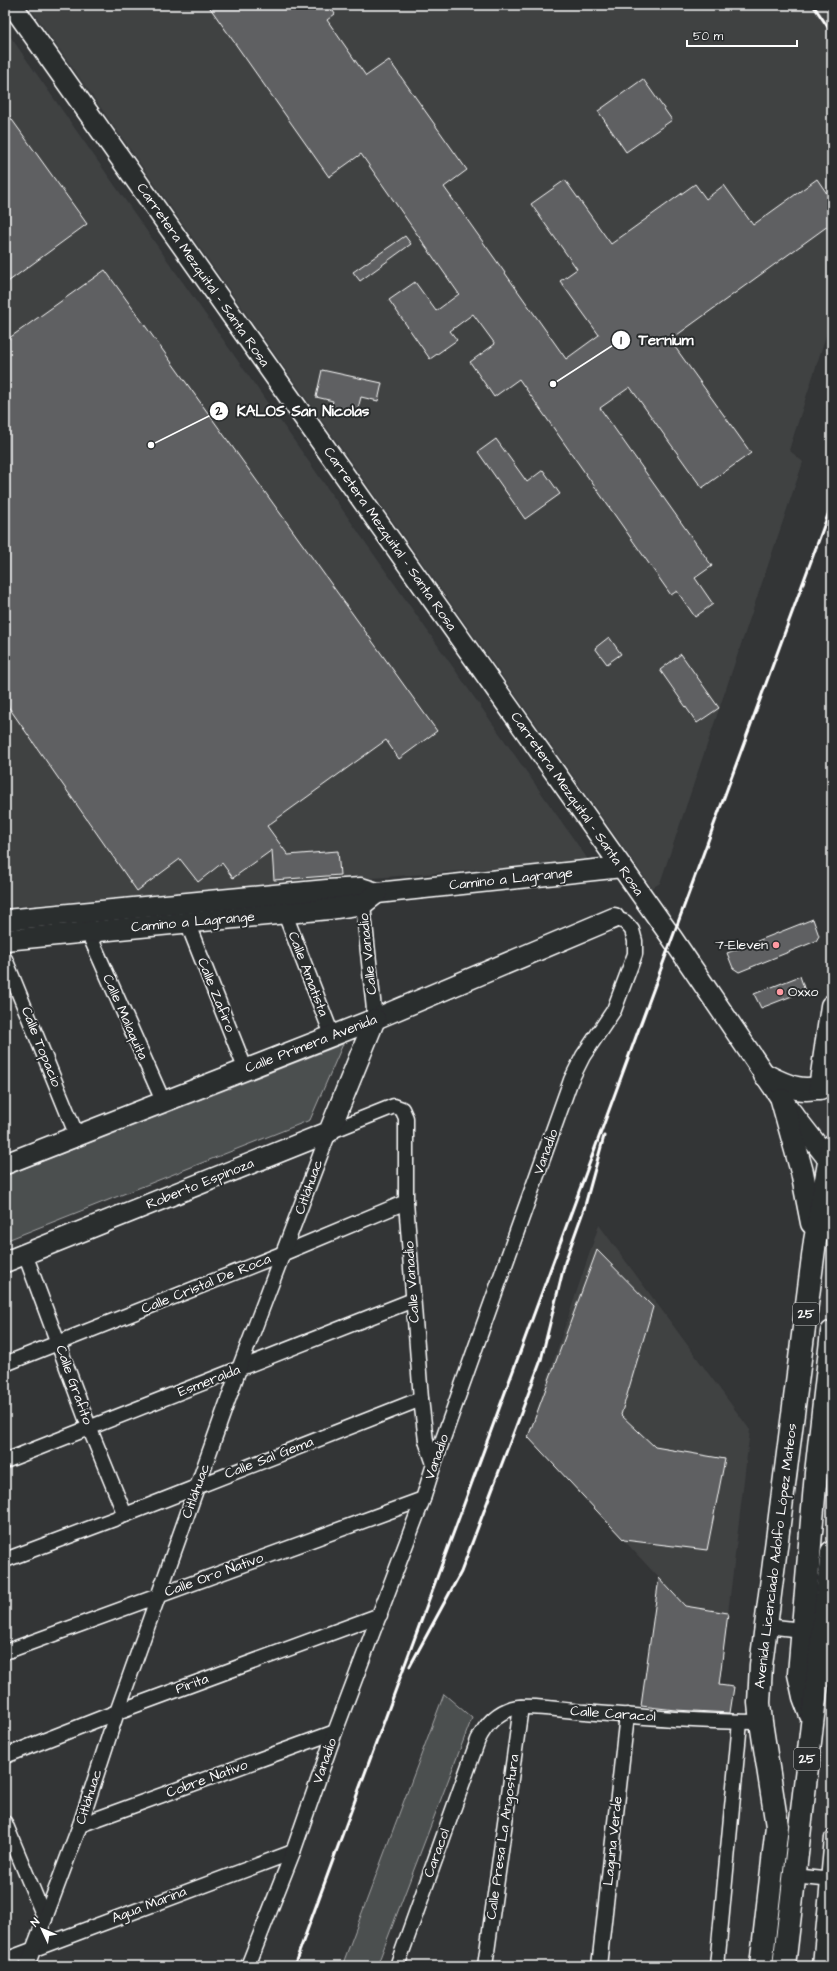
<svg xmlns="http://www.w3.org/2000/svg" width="837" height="1971" font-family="'Architects Daughter',sans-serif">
<rect width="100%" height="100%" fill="#333536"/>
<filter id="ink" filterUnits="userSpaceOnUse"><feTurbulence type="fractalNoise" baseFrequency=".025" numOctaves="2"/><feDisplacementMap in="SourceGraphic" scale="8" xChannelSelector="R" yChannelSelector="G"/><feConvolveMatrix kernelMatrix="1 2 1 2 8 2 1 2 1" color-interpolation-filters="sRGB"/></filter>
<g filter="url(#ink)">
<g fill="#404243">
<polygon points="28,5 832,5 832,317 789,450 803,462 660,883 652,888"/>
<polygon points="5,29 589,861 5,907"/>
<polygon points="599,1225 750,1430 728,1613 685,1606 528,1437"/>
</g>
<g fill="#4c4f50" stroke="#a6a7a8">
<polygon points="343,1044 310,1120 5,1241 5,1176"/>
<polygon points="444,1694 472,1718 377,1966 342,1966"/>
</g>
<g fill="#5f6162" stroke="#fff">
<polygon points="208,5 329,5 335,14 327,20 366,76 389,60 467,170 444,187 566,359 599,335 560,281 577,269 531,204 565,180 611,244 695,184 706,199 724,185 753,225 817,179 832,201 832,223 670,340 751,453 702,488 630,387 600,408 712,566 695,578 713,604 695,617 677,591 671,595 519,379 494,397 470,362 495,344 473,314 450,331 457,340 430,359 389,300 415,282 436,311 459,294 361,154 329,177"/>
<polygon points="643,79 672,120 626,152 598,111"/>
<polygon points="5,110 87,224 5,284"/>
<polygon points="405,236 411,244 360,281 353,272"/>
<polygon points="105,270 437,731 399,759 386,740 267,826 288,855 338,851 340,875 274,880 272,850 233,878 222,863 198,882 180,859 137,891 5,702 5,341"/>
<polygon points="322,370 382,383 378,401 361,397 356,416 330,410 333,401 316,397"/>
<polygon points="496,439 527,482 543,470 560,494 525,519 478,452"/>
<polygon points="609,637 621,654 607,664 595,648"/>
<polygon points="681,654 719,708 697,723 660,670"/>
<polygon points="813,919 819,936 816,941 739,972 733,968 727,953"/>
<polygon points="800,976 805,991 761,1008 754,994"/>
<polygon points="597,1250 653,1307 621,1415 655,1447 725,1459 707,1550 624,1540 528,1437"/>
<polygon points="659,1578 685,1606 728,1613 719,1685 734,1687 730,1713 675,1710 641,1706"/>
</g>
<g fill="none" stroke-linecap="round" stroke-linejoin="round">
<defs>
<g id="street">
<polyline points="362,895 375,1019"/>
<polyline points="285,914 332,1035"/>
<polyline points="187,922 245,1068"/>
<polyline points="88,925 88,932 163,1101"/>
<polyline points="5,959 77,1136"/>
<polyline points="25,1254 89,1427 125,1515"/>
<polyline points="5,1364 284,1253 406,1202"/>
<polyline points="5,1461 413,1300"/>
<polyline points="5,1560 125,1515 421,1399"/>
<polyline points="767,1626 810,1631"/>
<polyline points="5,1652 423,1499"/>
<polyline points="5,1756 117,1712 380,1615"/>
<polyline points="5,1823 45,1919"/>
<polyline points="80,1825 335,1732"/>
<polyline points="794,1876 832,1880"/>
<polyline points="5,1960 293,1852"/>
<polyline points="27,1966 80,1825 117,1712 239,1369 329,1132 394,1106 402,1109 406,1118 406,1202 421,1399 426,1441 434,1464"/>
<polyline points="248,1966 293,1852 335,1732 423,1499 434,1464 571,1080 583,1056 614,1010 635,954 635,941 632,930 625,922 614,918"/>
<path d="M397,1966L478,1740C485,1726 496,1713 513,1708C530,1704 566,1711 585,1712C644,1717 702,1722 761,1722"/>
<polyline points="485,1966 521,1707"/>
<polyline points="599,1966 627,1715"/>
<polyline points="717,1966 740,1722"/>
<polyline points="820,1966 832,1838"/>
</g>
<g id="secondary">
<polyline points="12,5 672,938 782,1100 828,1159"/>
<polyline points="5,920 327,890 361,888 377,893 622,867"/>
<polyline points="5,940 329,909 363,904 377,893"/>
<polyline points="5,1164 375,1019 614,918"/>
<polyline points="5,1262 329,1132 375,1019"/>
</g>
<g id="primary">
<path d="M765,1075C790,1088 804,1094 832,1084"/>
<polyline points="820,1088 832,1006"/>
<polyline points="782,1100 802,1172 812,1223"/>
<polyline points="810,1713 804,1697 799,1674 816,1473 832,1332"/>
<polyline points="761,1966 777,1826 761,1722 759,1703 761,1665 815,1241 832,1146"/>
<polyline points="784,1966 832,1552"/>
</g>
</defs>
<use href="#street" stroke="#fff" stroke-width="17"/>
<use href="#secondary" stroke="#fff" stroke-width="23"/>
<use href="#primary" stroke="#fff" stroke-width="25"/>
<use href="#street" stroke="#2a2d2e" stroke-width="14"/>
<use href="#secondary" stroke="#2a2d2e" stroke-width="20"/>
<use href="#primary" stroke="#2a2d2e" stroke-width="22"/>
<g stroke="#fff" stroke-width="3">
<polyline points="813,5 832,33"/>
<polyline points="410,1666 461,1572 541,1360 565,1262 584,1209 604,1136"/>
<polyline points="294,1966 832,504"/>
</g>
</g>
</g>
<g fill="#ff9aa2" stroke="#2a2d2e" stroke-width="1.5">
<circle cx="776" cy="945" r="4"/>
<circle cx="780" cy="992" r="4"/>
</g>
<g text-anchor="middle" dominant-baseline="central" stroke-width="4" stroke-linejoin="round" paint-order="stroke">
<g fill="#2a2d2e" stroke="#bfc0c0" stroke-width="1">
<rect x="793" y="1303" width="26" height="22" rx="3"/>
<rect x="794" y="1748" width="26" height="22" rx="3"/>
</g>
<g font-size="13" font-weight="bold" fill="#fff">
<text x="806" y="1314">25</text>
<text x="807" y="1759">25</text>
</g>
<g font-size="14" fill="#fff" stroke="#2a2d2e">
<text transform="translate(203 275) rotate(55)">Carretera Mezquital - Santa Rosa</text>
<text transform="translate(390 539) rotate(55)">Carretera Mezquital - Santa Rosa</text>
<text transform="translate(577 804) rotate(55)">Carretera Mezquital - Santa Rosa</text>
<text transform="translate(511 879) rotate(-6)">Camino a Lagrange</text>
<text transform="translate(193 922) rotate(-5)">Camino a Lagrange</text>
<text transform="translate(368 954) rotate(-96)">Calle Vanadio</text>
<text transform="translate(308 974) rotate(69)">Calle Amatista</text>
<text transform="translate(216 995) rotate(68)">Calle Zafiro</text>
<text transform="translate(125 1017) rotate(66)">Calle Malaquita</text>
<text transform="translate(311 1044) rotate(-21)">Calle Primera Avenida</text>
<text transform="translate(41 1047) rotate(68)">Calle Topacio</text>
<text transform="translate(546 1152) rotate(-70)">Vanadio</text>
<text transform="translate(200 1184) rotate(-22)">Roberto Espinoza</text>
<text transform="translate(309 1187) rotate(-70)">Citláhuac</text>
<text transform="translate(412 1282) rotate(-94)">Calle Vanadio</text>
<text transform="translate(206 1284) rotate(-22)">Calle Cristal De Roca</text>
<text transform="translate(209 1381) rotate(-21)">Esmeralda</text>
<text transform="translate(74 1385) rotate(70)">Calle Grafito</text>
<text transform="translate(437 1457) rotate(-71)">Vanadio</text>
<text transform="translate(269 1458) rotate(-21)">Calle Sal Gema</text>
<text transform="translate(196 1491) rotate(-70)">Citláhuac</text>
<text transform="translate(776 1556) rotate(-83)">Avenida Licenciado Adolfo López Mateos</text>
<text transform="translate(214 1575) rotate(-20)">Calle Oro Nativo</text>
<text transform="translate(192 1684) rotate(-20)">Pirita</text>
<text transform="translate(613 1714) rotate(4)">Calle Caracol</text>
<text transform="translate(325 1761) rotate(-71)">Vanadio</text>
<text transform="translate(207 1779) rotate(-20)">Cobre Nativo</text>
<text transform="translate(89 1797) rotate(-72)">Citláhuac</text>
<text transform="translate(503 1837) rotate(-82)">Calle Presa La Angostura</text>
<text transform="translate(613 1841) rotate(-84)">Laguna Verde</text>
<text transform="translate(437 1853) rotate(-70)">Caracol</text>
<text transform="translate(149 1905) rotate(-21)">Agua Marina</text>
</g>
<g font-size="14" fill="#fff" stroke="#2a2d2e" text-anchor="end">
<text x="768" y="945">7-Eleven</text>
<text x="788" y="992" text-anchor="start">Oxxo</text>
</g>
</g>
<path fill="none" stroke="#fff" stroke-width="1.5" d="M553 384L621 340M151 445L219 411"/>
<g fill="#fff" stroke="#2a2d2e" stroke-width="1.5">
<circle cx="553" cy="384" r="4"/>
<circle cx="151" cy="445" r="4"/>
<circle cx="621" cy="340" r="10"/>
<circle cx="219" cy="411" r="10"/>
</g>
<g font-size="12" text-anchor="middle" font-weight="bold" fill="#111">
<text x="621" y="344">1</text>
<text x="219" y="415">2</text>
</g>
<g font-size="15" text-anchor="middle" font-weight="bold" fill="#fff" stroke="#2a2d2e" stroke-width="4" stroke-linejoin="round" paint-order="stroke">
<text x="666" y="345">Ternium</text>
<text x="303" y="416">KALOS San Nicolas</text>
</g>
<rect width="837" height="1971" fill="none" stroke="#2a2d2e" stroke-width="20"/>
<rect x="10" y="10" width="817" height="1951" fill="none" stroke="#fff" stroke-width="1.5" filter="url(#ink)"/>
<g transform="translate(42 1929) rotate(314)" stroke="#2a2d2e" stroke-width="3" paint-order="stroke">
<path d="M0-3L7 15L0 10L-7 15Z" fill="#ffffff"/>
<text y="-6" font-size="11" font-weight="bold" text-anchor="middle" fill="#ffffff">N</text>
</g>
<path d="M687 40v6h110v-6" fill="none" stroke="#ffffff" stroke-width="2"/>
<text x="693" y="40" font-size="12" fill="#ffffff" stroke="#2a2d2e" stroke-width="3" paint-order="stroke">50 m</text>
</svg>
